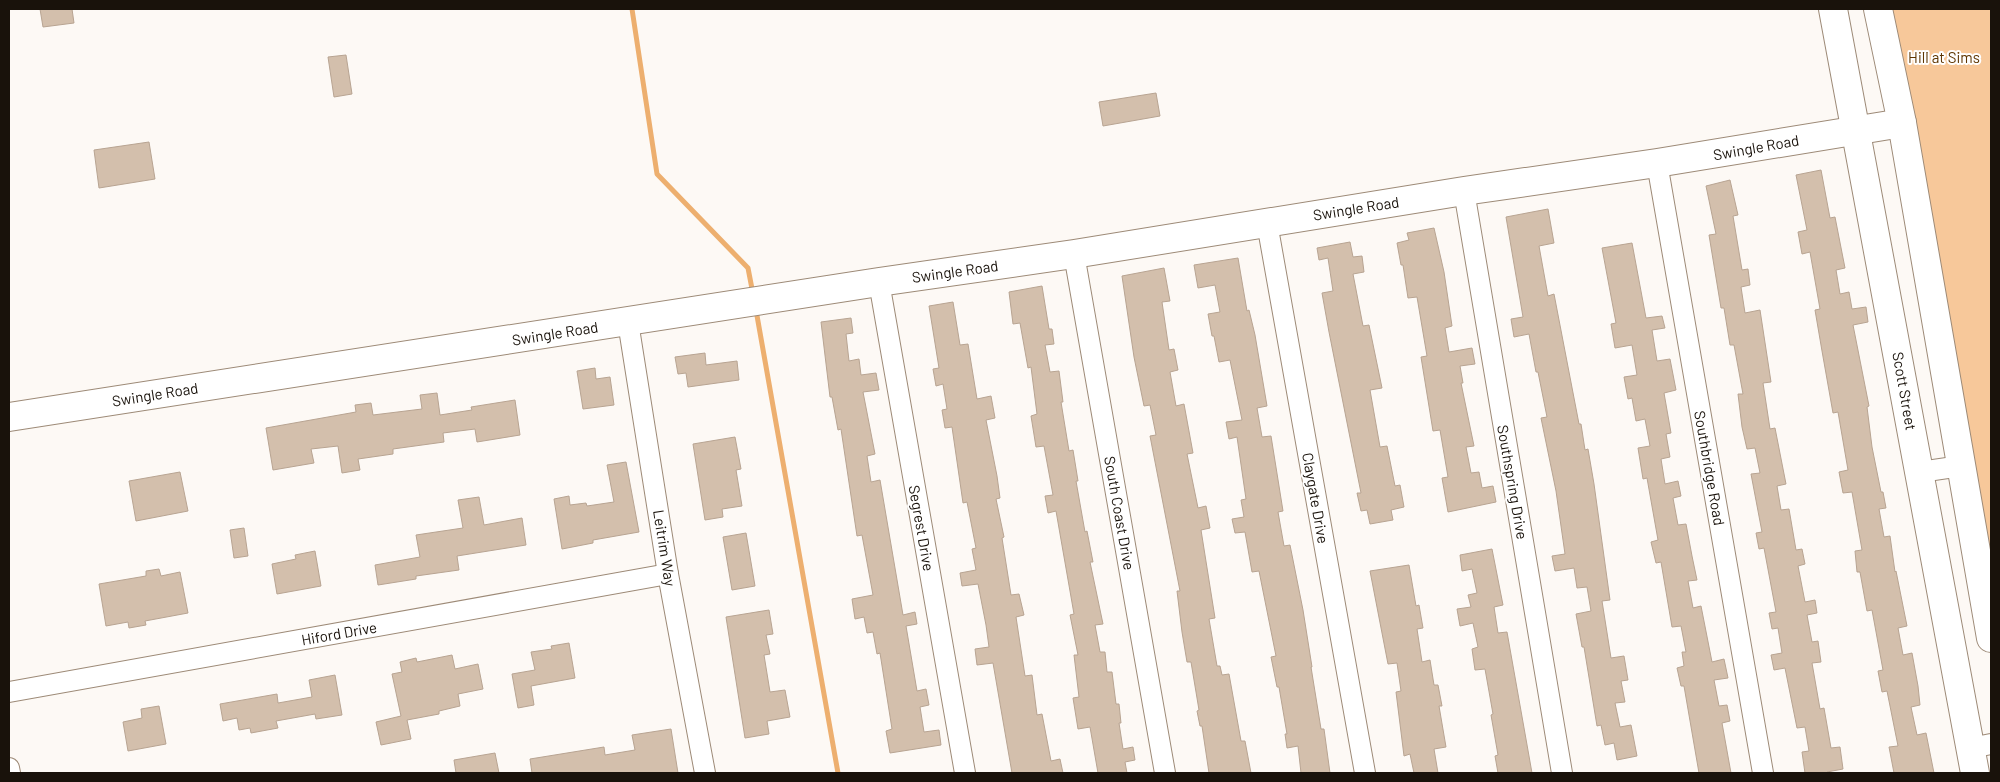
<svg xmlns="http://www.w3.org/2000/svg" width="2000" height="782" font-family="Barlow,sans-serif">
<rect width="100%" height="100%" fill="#fdf9f5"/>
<polygon fill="#f7c89a" points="1887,9 1991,9 1991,654"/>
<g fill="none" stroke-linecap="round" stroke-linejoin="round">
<g stroke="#edaf6f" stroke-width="5">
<polyline points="632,9 657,174 748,268 753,294"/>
<polyline points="756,310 838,773"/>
</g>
</g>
<g fill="#d3bfac" stroke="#b8a492">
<polygon points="40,9 72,9 74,23 43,27"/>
<polygon points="346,55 352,94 334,97 328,57"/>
<polygon points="1156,93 1160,116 1103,126 1099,102"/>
<polygon points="149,142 155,179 99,188 94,150"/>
<polygon points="1821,170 1830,218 1835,217 1845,268 1836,270 1840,294 1849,292 1852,309 1866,307 1868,322 1853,325 1869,406 1867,407 1872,447 1881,492 1883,492 1886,508 1879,509 1884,537 1890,536 1895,572 1896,571 1907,626 1898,628 1903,655 1912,653 1918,686 1920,705 1911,707 1917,735 1926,733 1934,773 1894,773 1889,747 1898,746 1887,691 1882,692 1878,671 1883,670 1872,610 1867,611 1860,572 1857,572 1855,551 1862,550 1852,492 1843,493 1839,472 1848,470 1838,412 1833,413 1822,351 1815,310 1820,309 1810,252 1802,254 1798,232 1807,230 1796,175"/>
<polygon points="1730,180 1738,215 1733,216 1742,270 1748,269 1750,285 1741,287 1745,313 1760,310 1771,382 1763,383 1770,429 1775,428 1786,484 1777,486 1781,510 1789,509 1796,550 1802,549 1805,564 1798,566 1805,602 1815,600 1817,613 1807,615 1812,642 1818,641 1821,662 1812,663 1820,709 1824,708 1831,748 1840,747 1843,769 1827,772 1827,773 1805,773 1802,752 1809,751 1805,727 1797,728 1785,668 1774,670 1771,655 1782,653 1778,628 1772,629 1769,613 1776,612 1764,548 1759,549 1756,533 1762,532 1751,474 1760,473 1755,448 1747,449 1742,427 1738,394 1743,394 1734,345 1730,345 1724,308 1721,308 1709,235 1716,234 1706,186"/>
<polygon points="1548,209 1554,243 1539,246 1548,296 1554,294 1579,424 1581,424 1585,450 1588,449 1594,484 1610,600 1602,601 1611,658 1624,656 1628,680 1621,681 1625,702 1615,703 1620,727 1631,725 1637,756 1617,760 1614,743 1605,745 1601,725 1597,726 1584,647 1582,647 1576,614 1591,611 1587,587 1577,588 1574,568 1555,571 1552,556 1565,554 1556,491 1541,418 1547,417 1538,372 1536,372 1529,334 1514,337 1511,319 1523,317 1506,217"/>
<polygon points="1434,228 1444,272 1452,326 1445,328 1449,352 1472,348 1475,364 1460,366 1463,383 1461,383 1474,446 1466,447 1471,473 1479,472 1482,488 1493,486 1496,502 1448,512 1442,478 1448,477 1440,430 1433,431 1421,357 1427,356 1417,297 1408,298 1403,265 1401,265 1397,243 1409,240 1407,233"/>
<polygon points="1350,242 1353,257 1362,256 1364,272 1353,274 1363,326 1369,325 1382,388 1370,390 1380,447 1387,446 1395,486 1400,485 1404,507 1391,510 1393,520 1370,524 1367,510 1361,511 1357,493 1361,493 1329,332 1322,293 1333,291 1328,258 1319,260 1317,248"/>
<polygon points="1632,243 1646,318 1662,316 1665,328 1652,330 1657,361 1670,359 1676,390 1664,393 1671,433 1666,434 1670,457 1661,459 1665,484 1678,481 1681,496 1673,498 1678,525 1686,524 1692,556 1697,580 1688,581 1693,608 1701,606 1712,662 1724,659 1728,678 1714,680 1719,706 1727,705 1730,721 1722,723 1731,773 1699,773 1684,686 1681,686 1677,668 1684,666 1682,652 1686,652 1681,626 1672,627 1661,562 1656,563 1651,542 1658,540 1647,478 1643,479 1638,448 1650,446 1645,419 1636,421 1632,398 1628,399 1624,377 1637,375 1632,345 1615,348 1611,324 1616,323 1602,248"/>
<polygon points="1238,258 1247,311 1249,310 1255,335 1267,406 1257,408 1262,437 1271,436 1283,511 1278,512 1284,546 1290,545 1303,610 1312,667 1311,667 1321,729 1324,729 1330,773 1301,773 1298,746 1287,748 1285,734 1287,734 1279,687 1277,687 1271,657 1276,656 1259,571 1252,572 1245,532 1235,533 1232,519 1244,517 1241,500 1246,499 1237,437 1229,439 1226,422 1242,420 1230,360 1219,362 1214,336 1212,336 1208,314 1220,312 1215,285 1198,288 1194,265"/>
<polygon points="1164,268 1170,301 1162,302 1169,350 1174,349 1178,370 1170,372 1176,406 1184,404 1193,453 1187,454 1198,508 1206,506 1210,528 1201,530 1215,618 1209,619 1217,666 1220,666 1222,675 1229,674 1241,741 1245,741 1251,773 1209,773 1202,726 1200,726 1197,711 1199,710 1191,662 1187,662 1182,632 1177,591 1180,591 1150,436 1156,435 1150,405 1144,406 1134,357 1122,276"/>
<polygon points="1042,286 1049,329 1052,329 1054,344 1045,345 1050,372 1059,371 1063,402 1061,402 1069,451 1073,450 1078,481 1076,481 1085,532 1087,531 1093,562 1090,562 1103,624 1095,625 1100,652 1105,652 1107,672 1112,672 1116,704 1119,704 1121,723 1119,723 1123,749 1133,747 1135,760 1125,762 1127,773 1098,773 1090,727 1078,729 1073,698 1079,697 1074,655 1078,655 1070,615 1074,614 1056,511 1048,513 1045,496 1053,495 1044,446 1036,447 1031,416 1037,414 1031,367 1028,368 1020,323 1013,324 1009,292"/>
<polygon points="953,302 960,345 968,344 977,399 991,396 995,418 986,420 997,476 1000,498 996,499 1004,537 1002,538 1011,595 1019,594 1024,615 1016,617 1025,676 1032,675 1037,715 1042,714 1051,761 1060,759 1063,773 1012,773 993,663 977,665 975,649 989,647 986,625 978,584 962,586 960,573 976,570 972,549 976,548 967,502 963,503 952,427 945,428 942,410 947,409 943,384 936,386 933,369 939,368 929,306"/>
<polygon points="851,318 853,333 846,334 849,361 859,359 861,375 876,373 879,390 863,392 875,454 867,456 871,482 880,480 903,615 915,612 917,624 906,626 917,691 926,689 929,705 920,707 924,732 939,730 941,745 890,753 886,731 892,729 880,653 877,654 873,632 867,633 864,617 855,619 852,599 873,595 862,535 857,536 841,429 838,430 832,397 830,397 821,322"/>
<polygon points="705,353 706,365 737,361 739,380 688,387 686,373 678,374 675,357"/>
<polygon points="595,368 596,379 610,377 614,405 583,409 577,371"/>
<polygon points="437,393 440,415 472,410 471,407 515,400 520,435 477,442 475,429 443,433 444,442 393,449 393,454 358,459 360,470 342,473 338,446 311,449 314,463 273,470 266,428 356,412 355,405 371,403 373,415 422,409 420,395"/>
<polygon points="735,437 741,469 736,470 742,506 722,509 723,517 705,520 693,444"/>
<polygon points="626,462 639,532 593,540 593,543 562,549 554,499 569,496 570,505 586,503 587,506 614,502 607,465"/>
<polygon points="180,472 188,511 136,521 129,481"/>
<polygon points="479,497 484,525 522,518 526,545 457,556 459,570 416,576 416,579 378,585 375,565 420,557 416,535 463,528 458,500"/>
<polygon points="244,528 248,556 234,558 230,530"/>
<polygon points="746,533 755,586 732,590 723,537"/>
<polygon points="1492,549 1503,605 1494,607 1498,633 1507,632 1532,773 1498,773 1495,756 1498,755 1491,715 1493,714 1485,669 1475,670 1472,649 1478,647 1473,623 1460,626 1457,609 1471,607 1468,595 1477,593 1472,569 1462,571 1460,555"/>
<polygon points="315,551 321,586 277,594 272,564 296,559 295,555"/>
<polygon points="1409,565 1416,606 1419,605 1423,628 1417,629 1422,662 1430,660 1434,685 1438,685 1442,706 1439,706 1446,747 1434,749 1438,773 1414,773 1410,754 1404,756 1396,692 1401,691 1397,663 1388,664 1370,571"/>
<polygon points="159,569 161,576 180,572 188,613 145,621 146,625 129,628 128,622 106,626 99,584 146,576 146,571"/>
<polygon points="769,610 773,634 766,635 770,654 764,655 770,692 785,690 790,717 767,721 769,734 745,738 726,617"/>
<polygon points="569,643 575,678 531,686 534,705 518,708 512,674 535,670 531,652 552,649 551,646"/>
<polygon points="452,655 455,669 478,664 483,689 458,694 460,706 439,711 439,714 407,720 411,739 381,745 376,722 401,716 392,674 402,672 400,662 416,658 417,662"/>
<polygon points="335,675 342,715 316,719 315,714 276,721 278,728 251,733 250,728 239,730 237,718 223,721 220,704 277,694 278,703 312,697 309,680"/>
<polygon points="159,706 166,744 128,751 123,722 142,718 141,709"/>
<polygon points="671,729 678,773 532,773 530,759 604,747 605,755 635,750 632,735"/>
<polygon points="495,753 499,773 456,773 454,760"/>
</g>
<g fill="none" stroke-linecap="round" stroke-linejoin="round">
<defs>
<g id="street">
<polyline points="1657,163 1763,773"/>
<polyline points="1464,191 1562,773"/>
<polyline points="1267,223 1365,773"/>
<polyline points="1074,254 1165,773"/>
<polyline points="879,282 965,773"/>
<polyline points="628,322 668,574 705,773"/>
<polyline points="1920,472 1961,466"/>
<polyline points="9,692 668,574"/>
<polyline points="1971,748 1991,744"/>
<polyline points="9,768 10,773"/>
</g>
<g id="secondary">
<polyline points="1833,9 1975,773"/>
<polyline points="1878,9 1902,123 1991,638"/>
<polyline points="9,417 879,282 1074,254 1464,191 1657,163 1902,123"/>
</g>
</defs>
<use href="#street" stroke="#9d8a77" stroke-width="22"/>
<use href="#secondary" stroke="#9d8a77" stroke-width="30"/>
<use href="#street" stroke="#fff" stroke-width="20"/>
<use href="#secondary" stroke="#fff" stroke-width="28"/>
</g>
<g text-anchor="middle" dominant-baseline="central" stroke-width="4" stroke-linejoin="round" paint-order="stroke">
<g font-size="15" fill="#5e3500" stroke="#fff">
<text x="1944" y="57">Hill at Sims</text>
</g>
<g font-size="15" fill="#19120b" stroke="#fff">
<text transform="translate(1756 147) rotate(-10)">Swingle Road</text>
<text transform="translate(1356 208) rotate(-9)">Swingle Road</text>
<text transform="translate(955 271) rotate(-8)">Swingle Road</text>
<text transform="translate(555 333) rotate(-9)">Swingle Road</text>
<text transform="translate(1905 391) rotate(80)">Scott Street</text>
<text transform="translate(155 394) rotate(-9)">Swingle Road</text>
<text transform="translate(1710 468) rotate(80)">Southbridge Road</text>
<text transform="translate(1513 482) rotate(80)">Southspring Drive</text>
<text transform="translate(1316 498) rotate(80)">Claygate Drive</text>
<text transform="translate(1120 513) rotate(80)">South Coast Drive</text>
<text transform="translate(922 528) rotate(80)">Segrest Drive</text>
<text transform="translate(665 548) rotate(81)">Leitrim Way</text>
<text transform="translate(339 633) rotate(-10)">Hiford Drive</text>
</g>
</g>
<rect width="2000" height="782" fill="none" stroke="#19120b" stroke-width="20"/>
</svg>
